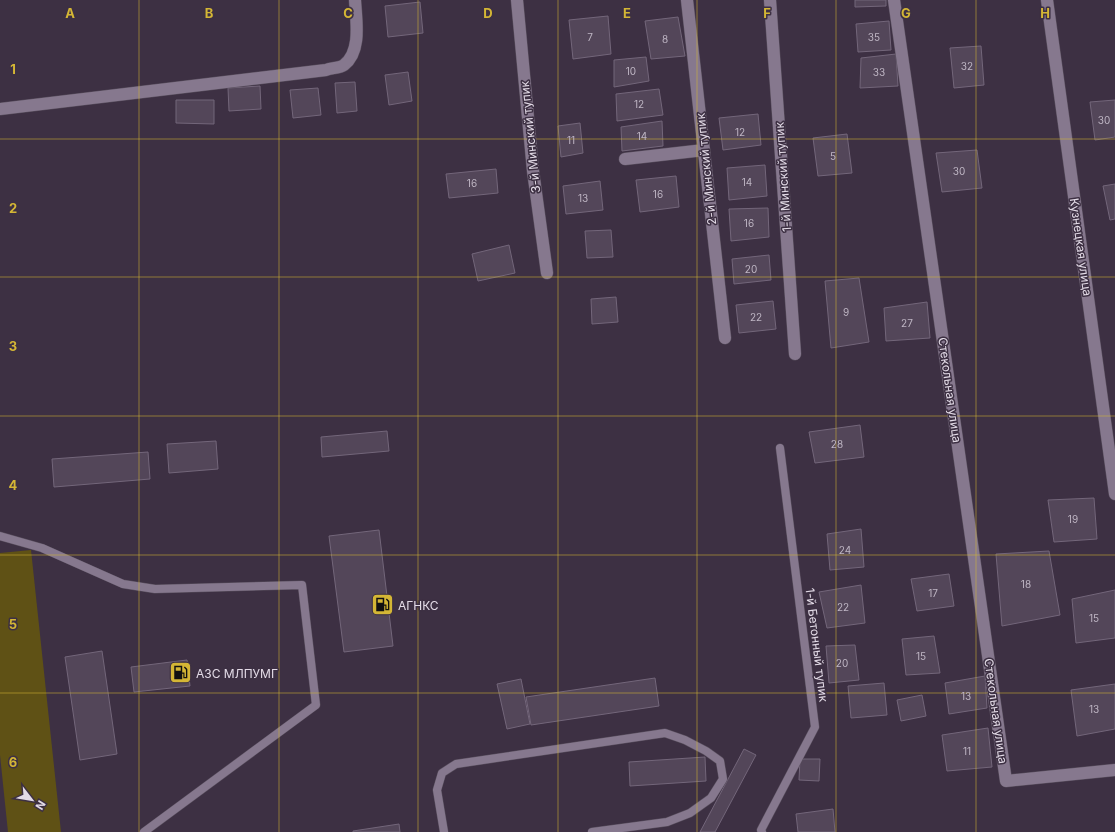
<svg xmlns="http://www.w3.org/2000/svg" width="1115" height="832" font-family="Inter,sans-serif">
<rect width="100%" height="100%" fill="#3d3043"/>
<polygon fill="#5f5115" points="31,550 61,832 8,832 0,755 0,553"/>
<g fill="#534659" stroke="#73667a">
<polygon points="855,0 886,0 886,6 855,7"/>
<polygon points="420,2 423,33 388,37 385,6"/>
<polygon points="608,16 611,54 573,59 569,20"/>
<polygon points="678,17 685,56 651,59 645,21"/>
<polygon points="889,21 891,50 858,52 856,24"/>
<polygon points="981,46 984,85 954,88 950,48"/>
<polygon points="896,54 898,86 860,88 861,58"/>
<polygon points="646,57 649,81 614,87 614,60"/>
<polygon points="408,72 412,101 389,105 385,75"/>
<polygon points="355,82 357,111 337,113 335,83"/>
<polygon points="260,86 261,109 229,111 228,88"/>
<polygon points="318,88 321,115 293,118 290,90"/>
<polygon points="659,89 663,115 617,121 616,94"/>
<polygon points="176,100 214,100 214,124 176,123"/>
<polygon points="1115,100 1115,137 1095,140 1090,102"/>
<polygon points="758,114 761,145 723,150 719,118"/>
<polygon points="662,121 663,146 622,151 621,127"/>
<polygon points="580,123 583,153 561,157 558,126"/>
<polygon points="847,134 852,173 818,176 813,138"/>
<polygon points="977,150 982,188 942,192 936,153"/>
<polygon points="765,165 767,196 729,200 727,168"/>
<polygon points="496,169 498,193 449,198 446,174"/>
<polygon points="676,176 679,207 640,212 636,180"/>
<polygon points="600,181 603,210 566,214 563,186"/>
<polygon points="1115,184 1115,219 1110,220 1103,186"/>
<polygon points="768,208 769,237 731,241 729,209"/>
<polygon points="611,230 613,257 587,258 585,231"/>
<polygon points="509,245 515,273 478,281 472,254"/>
<polygon points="769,255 771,280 734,284 732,259"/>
<polygon points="859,278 869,342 831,348 825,281"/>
<polygon points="616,297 618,322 592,324 591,299"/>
<polygon points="773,301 776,329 739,333 736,305"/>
<polygon points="927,302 930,338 886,341 884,308"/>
<polygon points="860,425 864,457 815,463 809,432"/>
<polygon points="387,431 389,451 322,457 321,437"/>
<polygon points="216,441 218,469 169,473 167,444"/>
<polygon points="148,452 150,479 54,487 52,459"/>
<polygon points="1094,498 1097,539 1054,542 1048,500"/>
<polygon points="861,529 864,567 830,570 827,534"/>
<polygon points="379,530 393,646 344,652 329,536"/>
<polygon points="1049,551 1060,615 1002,626 996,554"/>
<polygon points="949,574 954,606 917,611 911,579"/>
<polygon points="861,585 865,623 827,628 819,592"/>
<polygon points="1115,590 1115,638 1076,643 1072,599"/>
<polygon points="934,636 940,673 906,675 902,639"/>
<polygon points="855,645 859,680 829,683 826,646"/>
<polygon points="102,651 117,754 80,760 65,657"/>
<polygon points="187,660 190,686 134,692 131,667"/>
<polygon points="985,676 987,708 949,714 945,683"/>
<polygon points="655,678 659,706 531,725 526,697"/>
<polygon points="521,679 530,724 507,729 497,684"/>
<polygon points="884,683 887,715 851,718 848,686"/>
<polygon points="1115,684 1115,729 1077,736 1071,690"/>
<polygon points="922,695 926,716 901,721 897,700"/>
<polygon points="988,728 992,767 947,771 942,735"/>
<polygon points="744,749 756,755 715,832 700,832"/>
<polygon points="705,757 706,781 630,786 629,762"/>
<polygon points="800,759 820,759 819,781 799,780"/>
<polygon points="833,809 835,832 798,832 796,814"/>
<polygon points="399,824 400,832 353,832 353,831"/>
</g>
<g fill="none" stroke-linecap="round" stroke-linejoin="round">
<defs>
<g id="lane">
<polyline points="0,536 42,548 123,584 155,589 302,585 316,705 144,832"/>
<polyline points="444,832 437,790 442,773 456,764 665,733 685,740 706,751 720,761 723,779 711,798 690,813 667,822 592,832"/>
<polyline points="762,832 761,830 815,727 780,448"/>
</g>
<g id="street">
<polyline points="517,0 533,171 547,273"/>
<polyline points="687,0 725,338"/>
<polyline points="770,0 795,354"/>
<polyline points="894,0 1006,781 1115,770"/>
<polyline points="1047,0 1115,494"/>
<path d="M0,109L326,70C331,68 340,68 344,65C362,51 356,20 355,0"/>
<polyline points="625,159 704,150"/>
</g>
</defs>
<use href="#lane" stroke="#594f5e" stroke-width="9"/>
<use href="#street" stroke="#594f5e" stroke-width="13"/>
<use href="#lane" stroke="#86788e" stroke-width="8"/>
<use href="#street" stroke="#86788e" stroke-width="12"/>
</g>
<path fill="none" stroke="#d4b635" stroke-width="1" stroke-opacity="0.55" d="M139,0V832M279,0V832M418,0V832M558,0V832M697,0V832M836,0V832M976,0V832M0,139H1115M0,277H1115M0,416H1115M0,555H1115M0,693H1115"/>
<defs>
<symbol id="fuel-square" viewBox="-11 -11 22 22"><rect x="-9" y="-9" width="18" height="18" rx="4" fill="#d4b635" stroke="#3d3043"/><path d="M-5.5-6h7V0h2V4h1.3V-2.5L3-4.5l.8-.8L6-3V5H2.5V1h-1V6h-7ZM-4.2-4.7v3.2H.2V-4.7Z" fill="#111"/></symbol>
</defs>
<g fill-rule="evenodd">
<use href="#fuel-square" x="370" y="592" width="25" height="25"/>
<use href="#fuel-square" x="168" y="660" width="25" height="25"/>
</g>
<g text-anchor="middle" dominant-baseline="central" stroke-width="3" stroke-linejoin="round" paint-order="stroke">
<g font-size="10" fill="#bfb6c4">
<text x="590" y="37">7</text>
<text x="874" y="37">35</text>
<text x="665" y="39">8</text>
<text x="967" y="66">32</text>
<text x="631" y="71">10</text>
<text x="879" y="72">33</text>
<text x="639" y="104">12</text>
<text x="1104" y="120">30</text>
<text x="740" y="132">12</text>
<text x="642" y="136">14</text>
<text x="571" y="140">11</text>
<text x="833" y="156">5</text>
<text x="959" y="171">30</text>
<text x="747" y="182">14</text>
<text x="472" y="183">16</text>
<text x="658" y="194">16</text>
<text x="583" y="198">13</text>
<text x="749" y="223">16</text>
<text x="751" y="269">20</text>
<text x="846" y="312">9</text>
<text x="756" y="317">22</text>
<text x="907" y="323">27</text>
<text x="837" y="444">28</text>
<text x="1073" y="519">19</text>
<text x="845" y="550">24</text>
<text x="1026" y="584">18</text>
<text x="933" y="593">17</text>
<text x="843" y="607">22</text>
<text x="1094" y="618">15</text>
<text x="921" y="656">15</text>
<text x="842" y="663">20</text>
<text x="966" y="696">13</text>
<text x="1094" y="709">13</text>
<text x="967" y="751">11</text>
</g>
<g font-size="12" fill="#e3dbe7" stroke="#3d3043">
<text transform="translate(530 137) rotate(-96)">3-й Минский тупик</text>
<text transform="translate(706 169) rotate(-96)">2-й Минский тупик</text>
<text transform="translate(783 177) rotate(-94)">1-й Минский тупик</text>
<text transform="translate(1081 247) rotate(82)">Кузнецкая улица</text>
<text transform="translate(950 390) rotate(82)">Стекольная улица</text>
<text transform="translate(817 645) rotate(83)">1-й Бетонный тупик</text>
<text transform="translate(996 711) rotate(82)">Стекольная улица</text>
</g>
<g font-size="12" fill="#e3dbe7" stroke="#3d3043" text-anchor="start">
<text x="398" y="605">АГНКС</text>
<text x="196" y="673">АЗС МЛПУМГ</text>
</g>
</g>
<g font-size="13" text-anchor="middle" font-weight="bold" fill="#d4b635" stroke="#3d3043" stroke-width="3" stroke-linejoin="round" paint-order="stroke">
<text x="70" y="18">A</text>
<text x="209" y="18">B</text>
<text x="348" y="18">C</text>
<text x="488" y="18">D</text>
<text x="627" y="18">E</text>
<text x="767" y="18">F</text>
<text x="906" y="18">G</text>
<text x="1045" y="18">H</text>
<text x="13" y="74">1</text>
<text x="13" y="213">2</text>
<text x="13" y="351">3</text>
<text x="13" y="490">4</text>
<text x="13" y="629">5</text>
<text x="13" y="767">6</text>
</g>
<g transform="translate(32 800) rotate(121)" stroke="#3d3043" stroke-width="3" paint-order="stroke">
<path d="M0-3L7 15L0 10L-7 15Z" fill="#e3dbe7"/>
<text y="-6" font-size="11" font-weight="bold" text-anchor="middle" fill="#e3dbe7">N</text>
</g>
</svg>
